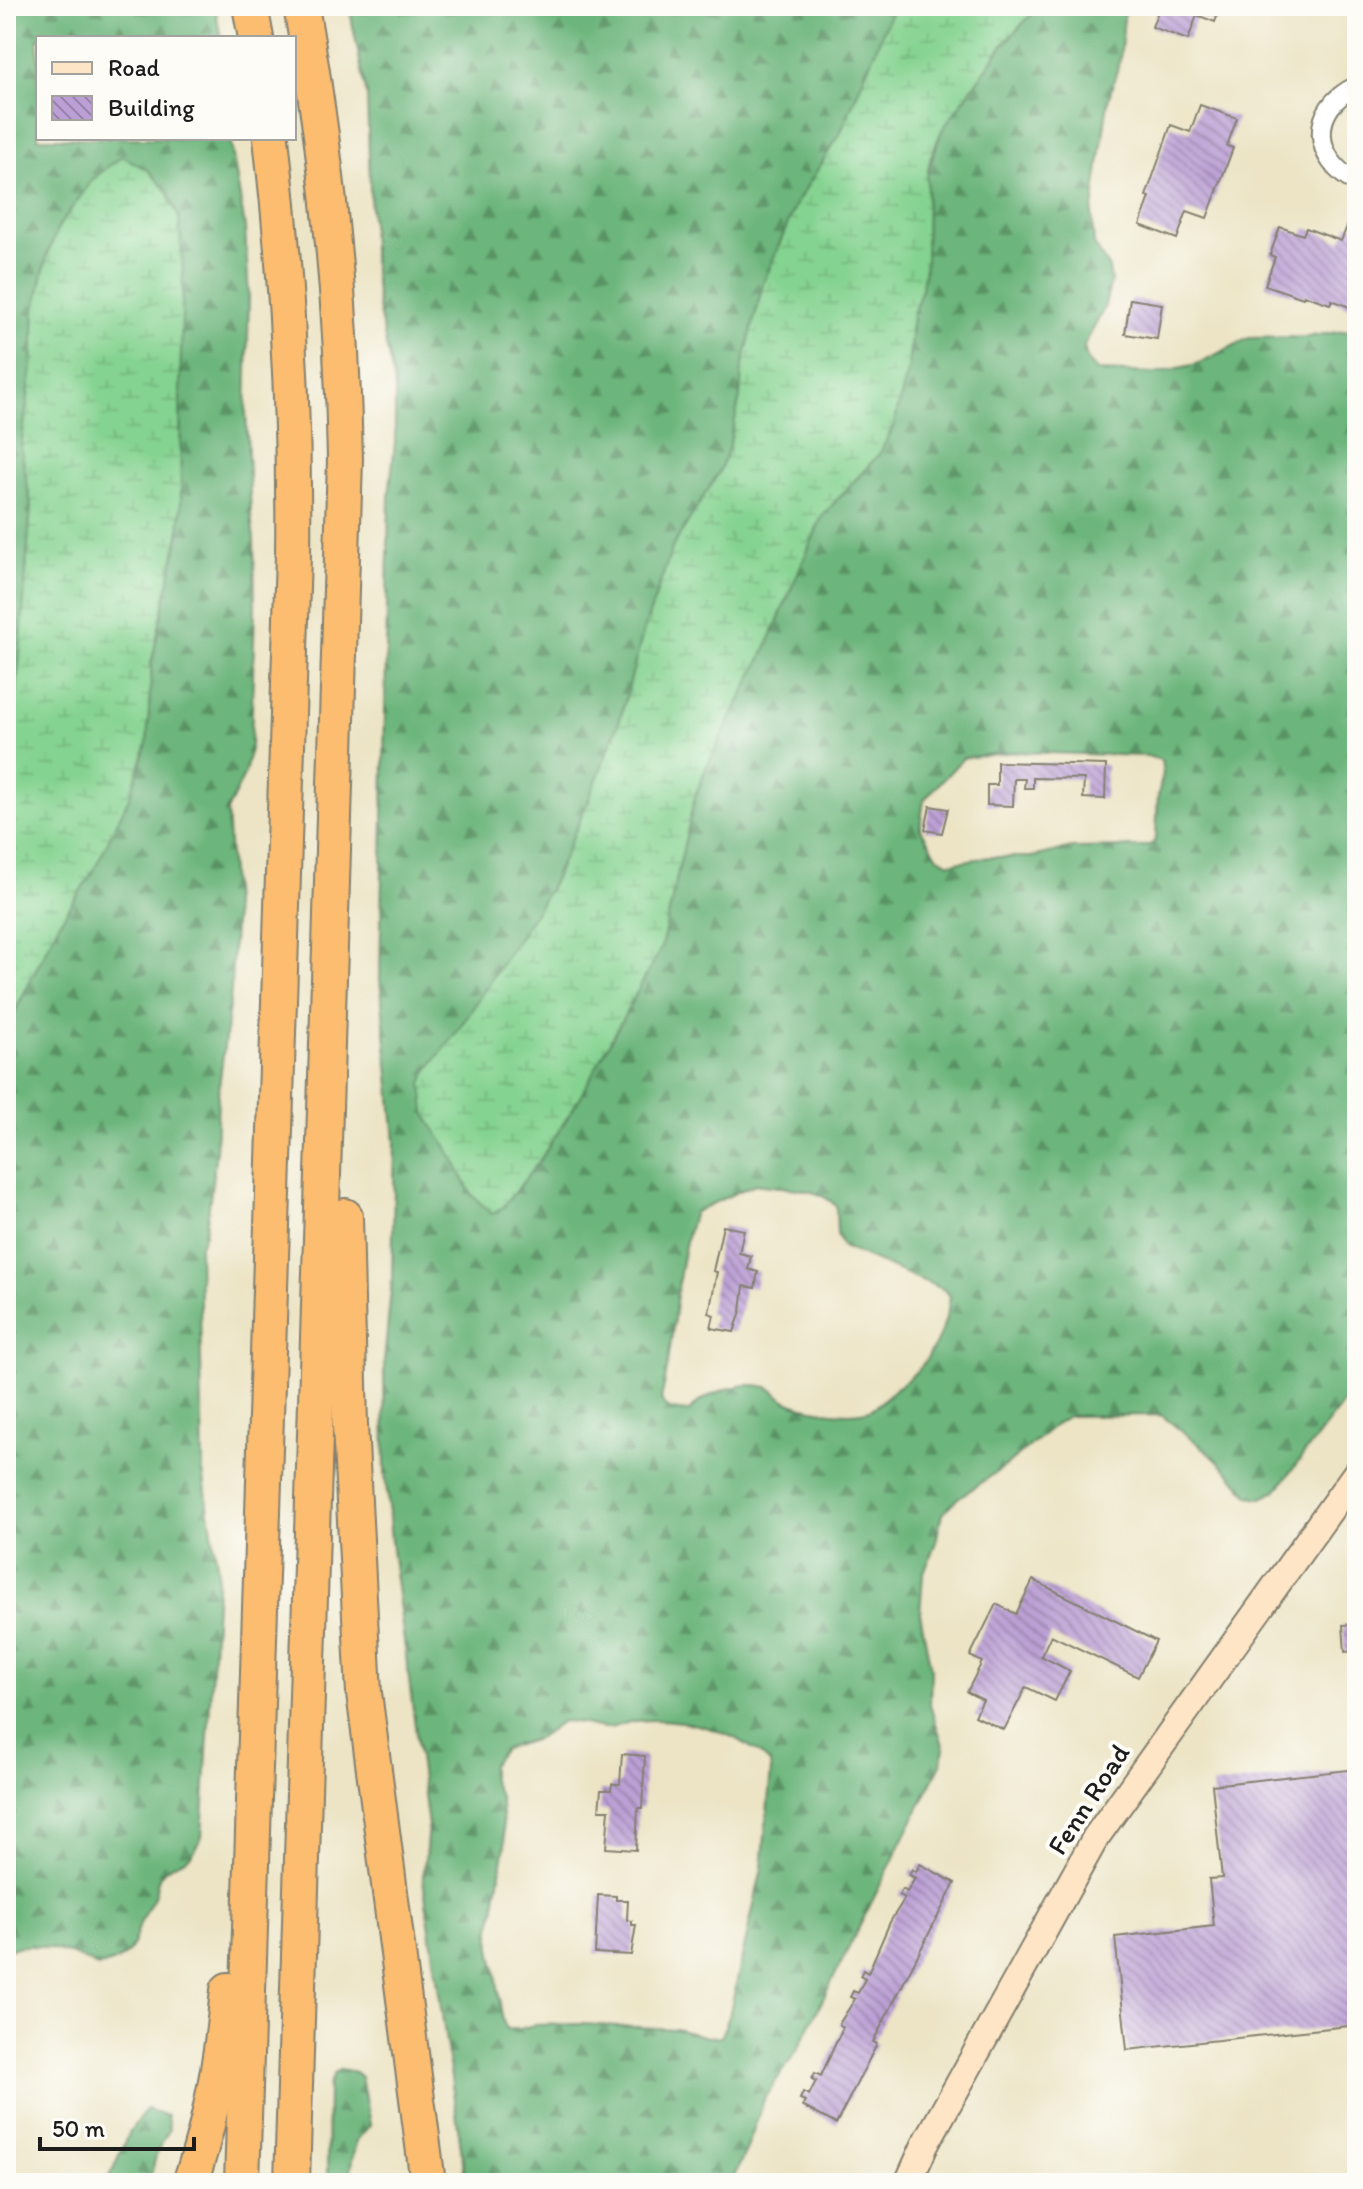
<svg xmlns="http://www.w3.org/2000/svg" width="1363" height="2189" font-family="Itim,sans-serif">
<defs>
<pattern id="forest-firs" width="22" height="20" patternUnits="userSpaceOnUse" patternTransform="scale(2)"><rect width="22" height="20" fill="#6cb57b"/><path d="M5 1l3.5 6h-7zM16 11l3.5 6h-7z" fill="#589264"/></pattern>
<pattern id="wetland-marsh" width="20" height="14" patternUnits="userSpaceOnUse" patternTransform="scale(2)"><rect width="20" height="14" fill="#85d391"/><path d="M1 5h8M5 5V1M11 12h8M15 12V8" fill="none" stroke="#72b57c"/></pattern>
<pattern id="building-back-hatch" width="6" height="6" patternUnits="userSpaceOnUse" patternTransform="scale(2)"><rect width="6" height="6" fill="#bca0d5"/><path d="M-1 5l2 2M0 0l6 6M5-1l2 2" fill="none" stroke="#9882ac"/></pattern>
</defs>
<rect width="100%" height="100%" fill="#fdfcf7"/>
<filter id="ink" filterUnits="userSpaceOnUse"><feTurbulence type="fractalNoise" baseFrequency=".0125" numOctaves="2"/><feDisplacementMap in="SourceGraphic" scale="16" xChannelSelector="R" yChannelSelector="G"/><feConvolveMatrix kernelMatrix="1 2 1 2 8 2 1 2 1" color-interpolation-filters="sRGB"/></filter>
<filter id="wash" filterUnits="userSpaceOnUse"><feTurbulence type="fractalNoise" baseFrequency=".006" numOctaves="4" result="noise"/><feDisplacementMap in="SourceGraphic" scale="32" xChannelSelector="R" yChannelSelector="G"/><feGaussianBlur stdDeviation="1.8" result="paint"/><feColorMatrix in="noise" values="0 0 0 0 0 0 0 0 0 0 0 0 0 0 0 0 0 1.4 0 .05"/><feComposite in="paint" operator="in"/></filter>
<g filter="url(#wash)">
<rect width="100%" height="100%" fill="#ece4c5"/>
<g fill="url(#forest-firs)" stroke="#44684c" stroke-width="2" fill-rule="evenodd">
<path d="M6,6H215L221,38H38V138H230L245,227L249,298L246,412L251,515L254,539L255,605L251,746L245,773L227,811L234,923L231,991L218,1095L216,1151L209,1207L205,1234L199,1247L203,1472L218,1570L202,1836C189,1868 178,1856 162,1873C156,1880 157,1889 154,1897C151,1905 145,1911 142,1919C130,1949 135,1957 99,1967C72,1953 36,1939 6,1950V1030L59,923L93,872L147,743L152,660L179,534L181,507L180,391L183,274L179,218L94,178L59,226L47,255L35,310L32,368L21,448L31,505L18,682L6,780Z"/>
<path d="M349,6H894L840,134L796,204L763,284L742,369L740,397L729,448L719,472L673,546L643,633L620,720L589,799L554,880L540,905L461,1026L427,1071L425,1111L447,1147L472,1195L504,1206L540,1160L579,1099L661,948L695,796L705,770L767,646L822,516L880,453L893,427L908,370L913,314L922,288L926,259L927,174L942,130L1003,45L1039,6H1125L1120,60L1108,101L1092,216L1094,244L1109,268L1111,282L1104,309L1084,346L1087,360L1097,371L1156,373L1197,364L1249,338L1306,337L1357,329V1385L1276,1491L1263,1498L1249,1496L1231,1474L1205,1449L1161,1415L1069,1416L1057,1423L1007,1465L958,1498L942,1514L936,1542L923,1575L920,1613L931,1669L930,1705L944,1748L942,1762L798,2049L765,2097L746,2151L731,2183H466L423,1880L428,1826L391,1541L385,1471L384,1362L392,1279L395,1141L380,979L389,496L395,442V387L378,307L372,252L367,97ZM1013,752L1147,756L1161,760L1163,774L1158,795L1156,838L1152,844L1139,847L1072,848L1031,857H990L950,863L938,857L920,828L924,800L963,758ZM755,1184C783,1189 816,1185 836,1206L837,1234L843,1247L945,1290L950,1296C947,1329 928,1367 900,1385C889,1392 879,1408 866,1411C847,1416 805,1410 787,1401C780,1397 775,1390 767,1387C741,1380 705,1393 688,1412C676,1411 666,1411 661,1399C676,1337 674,1273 694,1212ZM563,1721C578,1721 592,1727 606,1728C616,1728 626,1722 636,1721C682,1716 737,1730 770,1763L771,1770L762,1868L729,2016L721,2036L708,2037L675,2029L580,2024L533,2025L520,2029H506C499,2013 500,1997 497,1979C495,1964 490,1951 490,1935L505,1845L500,1797L491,1779V1765L504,1749L539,1738Z"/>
<polygon points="341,2069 355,2072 361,2077 370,2125 356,2141 349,2175 351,2183 327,2183 328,2086 334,2073"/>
<polygon points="147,2109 167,2116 169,2130 157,2152 149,2183 107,2183 129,2132"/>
</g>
<g fill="url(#wetland-marsh)" stroke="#507856" stroke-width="2">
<polygon points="894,6 1039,6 1003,45 942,130 931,156 927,174 926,259 922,288 913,314 908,370 893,427 880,453 822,516 767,646 705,770 695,796 661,948 579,1099 540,1160 504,1206 492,1214 472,1195 447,1147 431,1124 425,1112 422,1084 427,1071 461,1026 540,905 554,880 589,799 620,720 643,633 673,546 719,472 729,448 740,397 742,369 763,284 796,204 840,134"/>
<polygon points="122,156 148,170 167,191 179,218 183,274 180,391 181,507 179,534 152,660 147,743 130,796 93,872 59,923 6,1029 6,780 18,682 31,505 21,448 32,368 35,310 47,255 59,226 94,178"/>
</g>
<g id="blocks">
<g fill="url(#building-back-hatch)">
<polygon points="1160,6 1221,6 1215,22 1197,15 1188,40 1152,27"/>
<polygon points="1200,105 1237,118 1227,146 1233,148 1207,218 1187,211 1177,239 1140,225 1150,197 1146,196 1171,125 1190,132"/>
<polygon points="1348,224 1357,227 1357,310 1332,300 1330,304 1304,295 1303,298 1265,285 1275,257 1270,255 1280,227 1303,235 1306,228 1341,241"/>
<polygon points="1130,299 1162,304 1157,339 1125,334"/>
<polygon points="997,762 1106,765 1105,799 1083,798 1084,779 1033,778 1033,788 1024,788 1025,779 1014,779 1013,806 987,805 987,785 997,785"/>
<polygon points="930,806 948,809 942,833 925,830"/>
<polygon points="723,1226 744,1230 739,1253 751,1256 748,1269 758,1272 755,1288 744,1286 741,1311 734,1332 711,1328 714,1315 709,1313 717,1272 713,1271"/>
<polygon points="1033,1580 1156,1641 1138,1677 1051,1635 1041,1656 1070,1671 1055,1701 1026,1687 1004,1730 975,1716 983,1700 967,1692 982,1662 970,1656 996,1604 1016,1614"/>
<polygon points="1357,1624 1357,1651 1345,1652 1343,1625"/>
<polygon points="622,1754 645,1756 642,1808 638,1808 636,1850 606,1848 609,1810 599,1810 601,1790 611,1790 612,1784 620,1784"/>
<polygon points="1357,1769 1357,2025 1127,2050 1115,1937 1214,1926 1209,1879 1222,1878 1212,1785"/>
<polygon points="920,1864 955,1883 873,2042 877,2044 836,2124 802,2106 805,2101 800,2099 803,2092 809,2095 816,2081 812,2079 815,2073 821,2076 843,2027 839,2024 855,1999 850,1997 853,1991 858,1993 865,1979 860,1976 863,1970 868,1973 890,1922 905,1898 899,1895 903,1889 907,1892 915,1878 909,1875 912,1869 916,1872"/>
<polygon points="598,1895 616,1896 616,1900 628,1900 627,1920 632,1921 632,1925 636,1925 631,1955 595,1953"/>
</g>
</g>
</g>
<g filter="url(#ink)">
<use href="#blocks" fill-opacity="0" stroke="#848070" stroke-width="2"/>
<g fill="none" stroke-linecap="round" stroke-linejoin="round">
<defs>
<path id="street" d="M1357,86C1308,108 1312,160 1357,183"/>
<polyline id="secondary" points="908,2183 925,2145 1096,1837 1357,1472"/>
<g id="highway">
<polyline points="250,6 256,38"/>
<polyline points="345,1216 350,1425 364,1693 428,2183"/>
<path d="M190,2183C212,2121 222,2055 228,1990"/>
<path d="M242,2183L293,555C295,415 287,277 271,138"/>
<path d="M292,2183L345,459C342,307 328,156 301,6"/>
</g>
</defs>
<use href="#street" stroke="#848070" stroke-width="22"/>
<use href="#secondary" stroke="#848070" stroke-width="30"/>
<use href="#highway" stroke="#848070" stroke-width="38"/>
<use href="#street" stroke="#fff" stroke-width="18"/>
<use href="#secondary" stroke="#fee5c5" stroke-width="26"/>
<use href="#highway" stroke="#fcbd6f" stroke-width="34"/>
</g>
</g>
<g text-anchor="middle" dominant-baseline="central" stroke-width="8" stroke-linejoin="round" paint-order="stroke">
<g font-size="28" fill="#1c1c1c" stroke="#fdfcf7">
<text transform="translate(1088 1799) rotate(-57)">Fenn Road</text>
</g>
</g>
<rect width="1363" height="2189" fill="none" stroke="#fdfcf7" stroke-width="32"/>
<rect x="36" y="36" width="260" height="104" fill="#fdfcf7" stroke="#a3a29f" stroke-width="2"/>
<rect x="52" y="62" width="40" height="12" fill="#fee5c5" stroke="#a3a29f" stroke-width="2"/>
<text x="108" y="76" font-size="24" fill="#1c1c1c">Road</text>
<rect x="52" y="96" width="40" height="24" fill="url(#building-back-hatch)" stroke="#a3a29f" stroke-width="2"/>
<text x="108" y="116" font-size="24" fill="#1c1c1c">Building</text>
<path d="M40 2137v12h154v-12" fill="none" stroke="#1c1c1c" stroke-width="4"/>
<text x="52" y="2137" font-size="24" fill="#1c1c1c" stroke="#fdfcf7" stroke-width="6" paint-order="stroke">50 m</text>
</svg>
